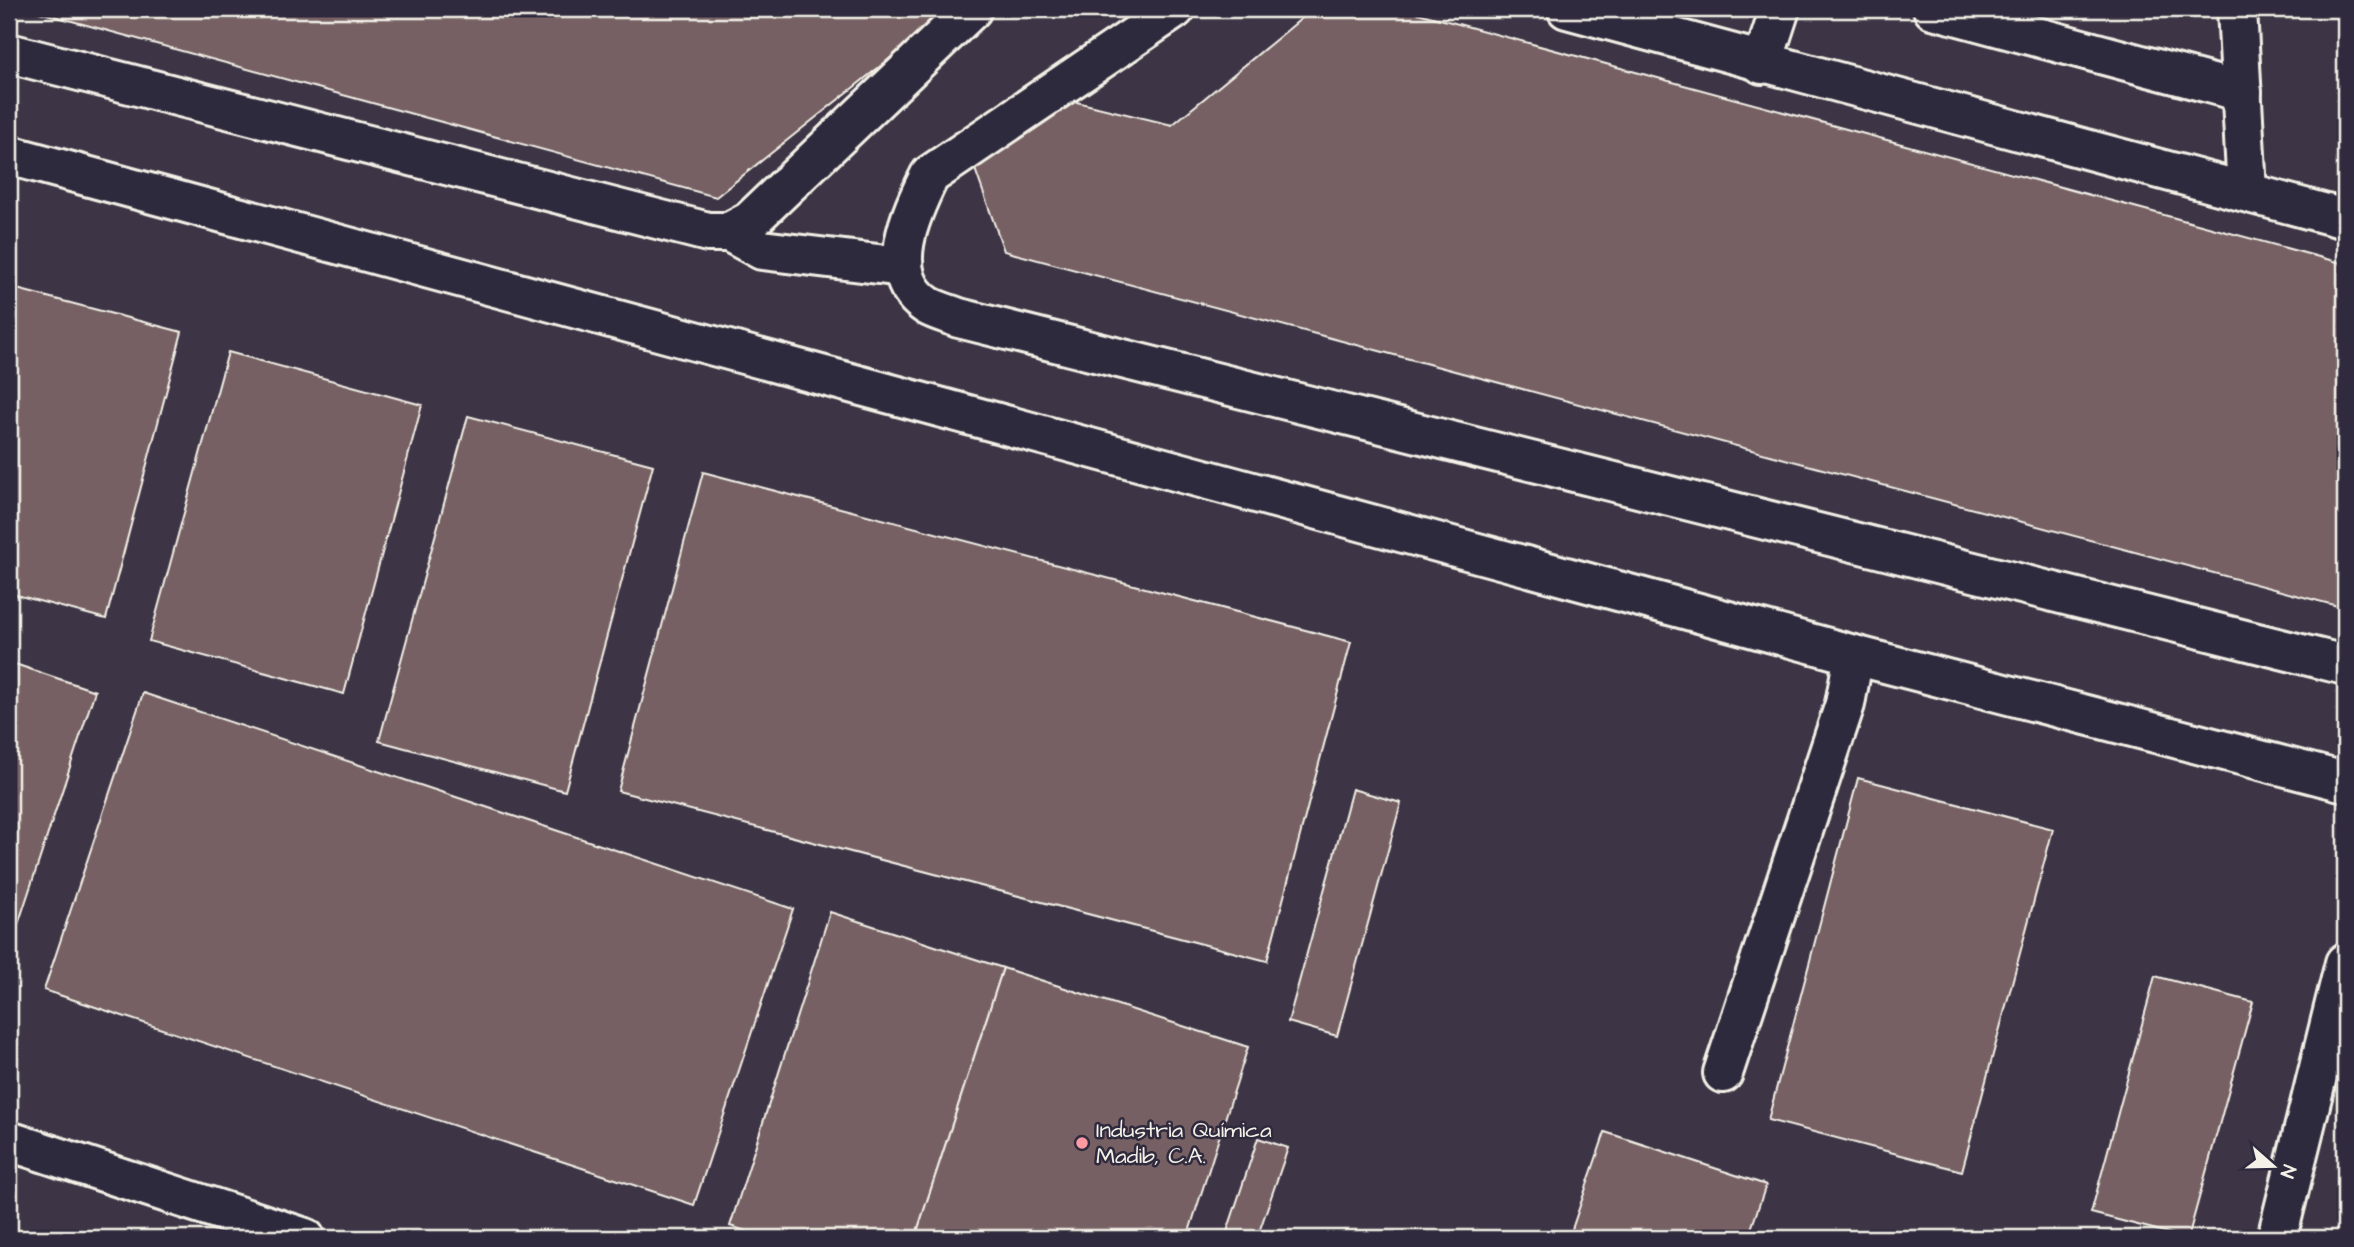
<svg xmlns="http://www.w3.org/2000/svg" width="2354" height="1247" font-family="'Architects Daughter',sans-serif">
<rect width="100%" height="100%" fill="#3d3545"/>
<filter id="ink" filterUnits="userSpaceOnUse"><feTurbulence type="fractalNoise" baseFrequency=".0143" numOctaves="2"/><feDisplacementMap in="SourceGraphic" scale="14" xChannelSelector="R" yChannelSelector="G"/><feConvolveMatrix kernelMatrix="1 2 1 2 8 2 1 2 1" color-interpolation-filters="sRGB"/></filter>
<g filter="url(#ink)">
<g fill="#766064" stroke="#f4f1e8" stroke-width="2">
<polygon points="28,9 952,9 716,197"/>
<polygon points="1313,9 1403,9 2345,264 2345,608 1004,251 969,152 1060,98 1172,125"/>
<polygon points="9,287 182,332 106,619 9,593"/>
<polygon points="228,352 422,405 344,694 149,641"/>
<polygon points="468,416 653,465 565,791 379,741"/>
<polygon points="703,472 1351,642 1267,961 618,791"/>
<polygon points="9,662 95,691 9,952"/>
<polygon points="143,693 793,909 694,1205 44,990"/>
<polygon points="1858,778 2053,829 1962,1171 1768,1120"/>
<polygon points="1352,789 1401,803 1337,1036 1288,1022"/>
<polygon points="830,912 1003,968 915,1238 768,1238 730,1226"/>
<polygon points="1003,968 1248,1047 1187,1238 915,1238"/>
<polygon points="2155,976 2253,1002 2188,1238 2091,1213"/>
<polygon points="1605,1132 1766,1185 1748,1238 1569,1238"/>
<polygon points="1258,1138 1288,1148 1257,1238 1225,1238"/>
</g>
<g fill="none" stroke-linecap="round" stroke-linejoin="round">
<defs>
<g id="minor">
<path d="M1175,9L930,175C911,213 881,276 928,306C937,311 949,314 959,318L2345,665"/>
<polyline points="1567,9 2345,219"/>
<polyline points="1933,9 2242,92"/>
<polyline points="2237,9 2247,192"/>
<polyline points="9,53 708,232 729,232 750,221 972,9"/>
<polyline points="1762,64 1780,9"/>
<polyline points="9,155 1854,655 2345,782"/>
<polyline points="729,232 762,250 903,267"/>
<polyline points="1723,1073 1845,704 1854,655"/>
<polyline points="9,1141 305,1238"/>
<polyline points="2277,1238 2345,963"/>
</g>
</defs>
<use href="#minor" stroke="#f4f1e8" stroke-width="44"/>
<use href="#minor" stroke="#2f2a3d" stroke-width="38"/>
</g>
</g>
<circle fill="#ff9aa2" stroke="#2f2a3d" stroke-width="2.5" cx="1082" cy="1143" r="7"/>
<g text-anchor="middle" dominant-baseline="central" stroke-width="5" stroke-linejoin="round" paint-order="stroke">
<g font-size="23" fill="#f4f1e8" stroke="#2f2a3d" text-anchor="start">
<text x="1096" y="1130">Industria Química<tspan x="1096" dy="26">Madib, C.A.</tspan></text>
</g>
</g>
<rect width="2354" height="1247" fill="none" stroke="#2f2a3d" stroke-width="35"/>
<rect x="18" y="18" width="2319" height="1212" fill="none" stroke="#f4f1e8" stroke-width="2.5" filter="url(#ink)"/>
<g transform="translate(2273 1166) rotate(110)" stroke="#2f2a3d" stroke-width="5" paint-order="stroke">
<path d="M0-5L12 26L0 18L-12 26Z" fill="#f4f1e8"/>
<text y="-10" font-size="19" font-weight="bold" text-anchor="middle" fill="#f4f1e8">N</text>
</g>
</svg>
